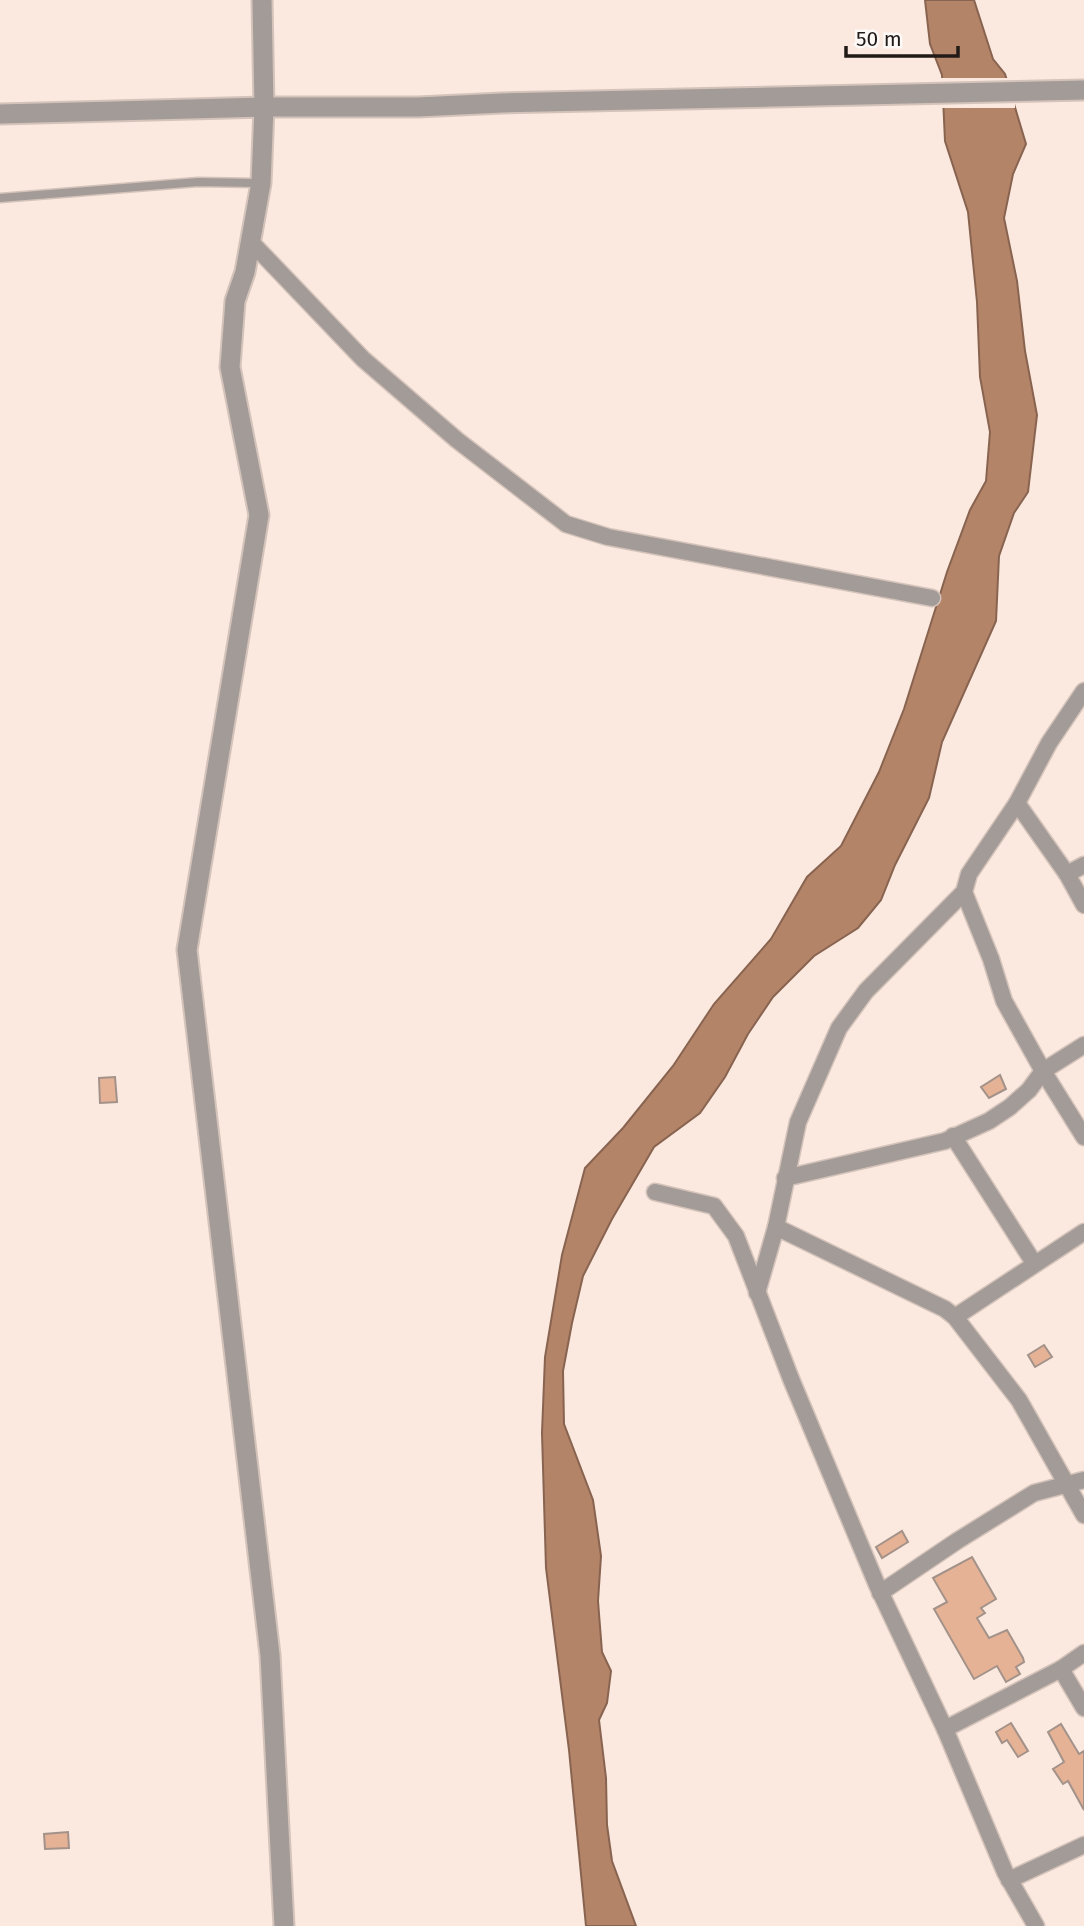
<svg xmlns="http://www.w3.org/2000/svg" width="1084" height="1926" font-family="'Fira Sans',sans-serif">
<rect width="100%" height="100%" fill="#fbe8de"/>
<polygon fill="#b48469" stroke="#886450" stroke-width="2" points="925,0 974,0 993,59 1005,74 1026,144 1013,174 1004,218 1017,281 1025,351 1037,415 1028,492 1014,513 999,556 996,621 942,742 929,798 895,865 881,900 858,928 814,956 773,997 748,1034 725,1077 700,1113 654,1147 612,1219 583,1276 572,1323 563,1371 564,1424 593,1500 601,1556 598,1601 602,1652 611,1671 607,1703 599,1720 606,1778 607,1825 612,1861 636,1926 586,1926 569,1750 546,1568 542,1433 545,1357 562,1255 585,1168 623,1128 673,1066 714,1004 771,939 807,877 841,846 879,772 904,709 947,572 970,510 986,481 990,432 980,377 977,302 968,212 945,141 942,75 930,44"/>
<polygon fill="#fbe8de" points="939,78 1009,78 1015,95 1015,108 939,108"/>
<g fill="#e5b296" stroke="#a39289" stroke-width="2">
<polygon points="1000,1075 1006,1089 989,1098 981,1087"/>
<polygon points="115,1077 117,1102 100,1103 99,1078"/>
<polygon points="1044,1345 1052,1357 1035,1367 1028,1355"/>
<polygon points="902,1531 908,1542 882,1558 876,1547"/>
<polygon points="972,1557 996,1599 981,1608 985,1613 977,1618 989,1638 1007,1630 1023,1658 1024,1662 1016,1667 1020,1674 1006,1682 997,1666 974,1679 934,1609 947,1602 933,1578"/>
<polygon points="1011,1723 1028,1751 1018,1757 1007,1740 1002,1743 996,1732"/>
<polygon points="1061,1724 1079,1754 1084,1751 1084,1810 1068,1781 1063,1784 1053,1769 1064,1762 1048,1732"/>
<polygon points="68,1832 69,1848 45,1849 44,1834"/>
</g>
<g fill="none" stroke-linecap="round" stroke-linejoin="round">
<defs>
<polyline id="service" points="0,198 198,182 259,183"/>
<g id="minor">
<polyline points="251,242 363,359 457,440 566,524 608,537 932,598"/>
<polyline points="1017,803 1067,874 1084,905"/>
<polyline points="1067,874 1084,865"/>
<polyline points="964,892 991,959 1004,1001 1043,1071 1084,1137"/>
<polyline points="953,1136 1034,1263"/>
<polyline points="785,1178 945,1141 989,1121 1010,1107 1029,1090 1043,1071 1084,1045"/>
<polyline points="655,1192 714,1206 736,1236 791,1379 877,1585 945,1729 1005,1872 1036,1926"/>
<polyline points="776,1227 945,1309 955,1317 1019,1400 1084,1515"/>
<polyline points="757,1293 776,1227 798,1122 839,1028 866,991 964,892 969,874 1017,803 1049,743 1084,691"/>
<polyline points="955,1317 1084,1232"/>
<polyline points="880,1593 957,1541 1034,1493 1084,1480"/>
<polyline points="1061,1669 1084,1708"/>
<polyline points="945,1729 1061,1669 1084,1653"/>
<polyline points="1009,1880 1084,1845"/>
</g>
<g id="tertiary">
<polyline points="262,0 264,107 261,183 245,272 235,301 230,367 259,515 187,950 270,1655 284,1926"/>
<polyline points="0,114 264,107 418,107 502,103 1084,90"/>
</g>
</defs>
<use href="#service" stroke="#d4c3ba" stroke-width="11"/>
<use href="#minor" stroke="#d4c3ba" stroke-width="19"/>
<use href="#tertiary" stroke="#d4c3ba" stroke-width="23"/>
<use href="#service" stroke="#a39b97" stroke-width="8"/>
<use href="#minor" stroke="#a39b97" stroke-width="16"/>
<use href="#tertiary" stroke="#a39b97" stroke-width="19"/>
</g>
<path d="M846 46v10h112v-10" fill="none" stroke="#211a17" stroke-width="3.5"/>
<text x="856" y="46" font-size="21" fill="#211a17" stroke="#fdf9f7" stroke-width="5" paint-order="stroke">50 m</text>
</svg>
